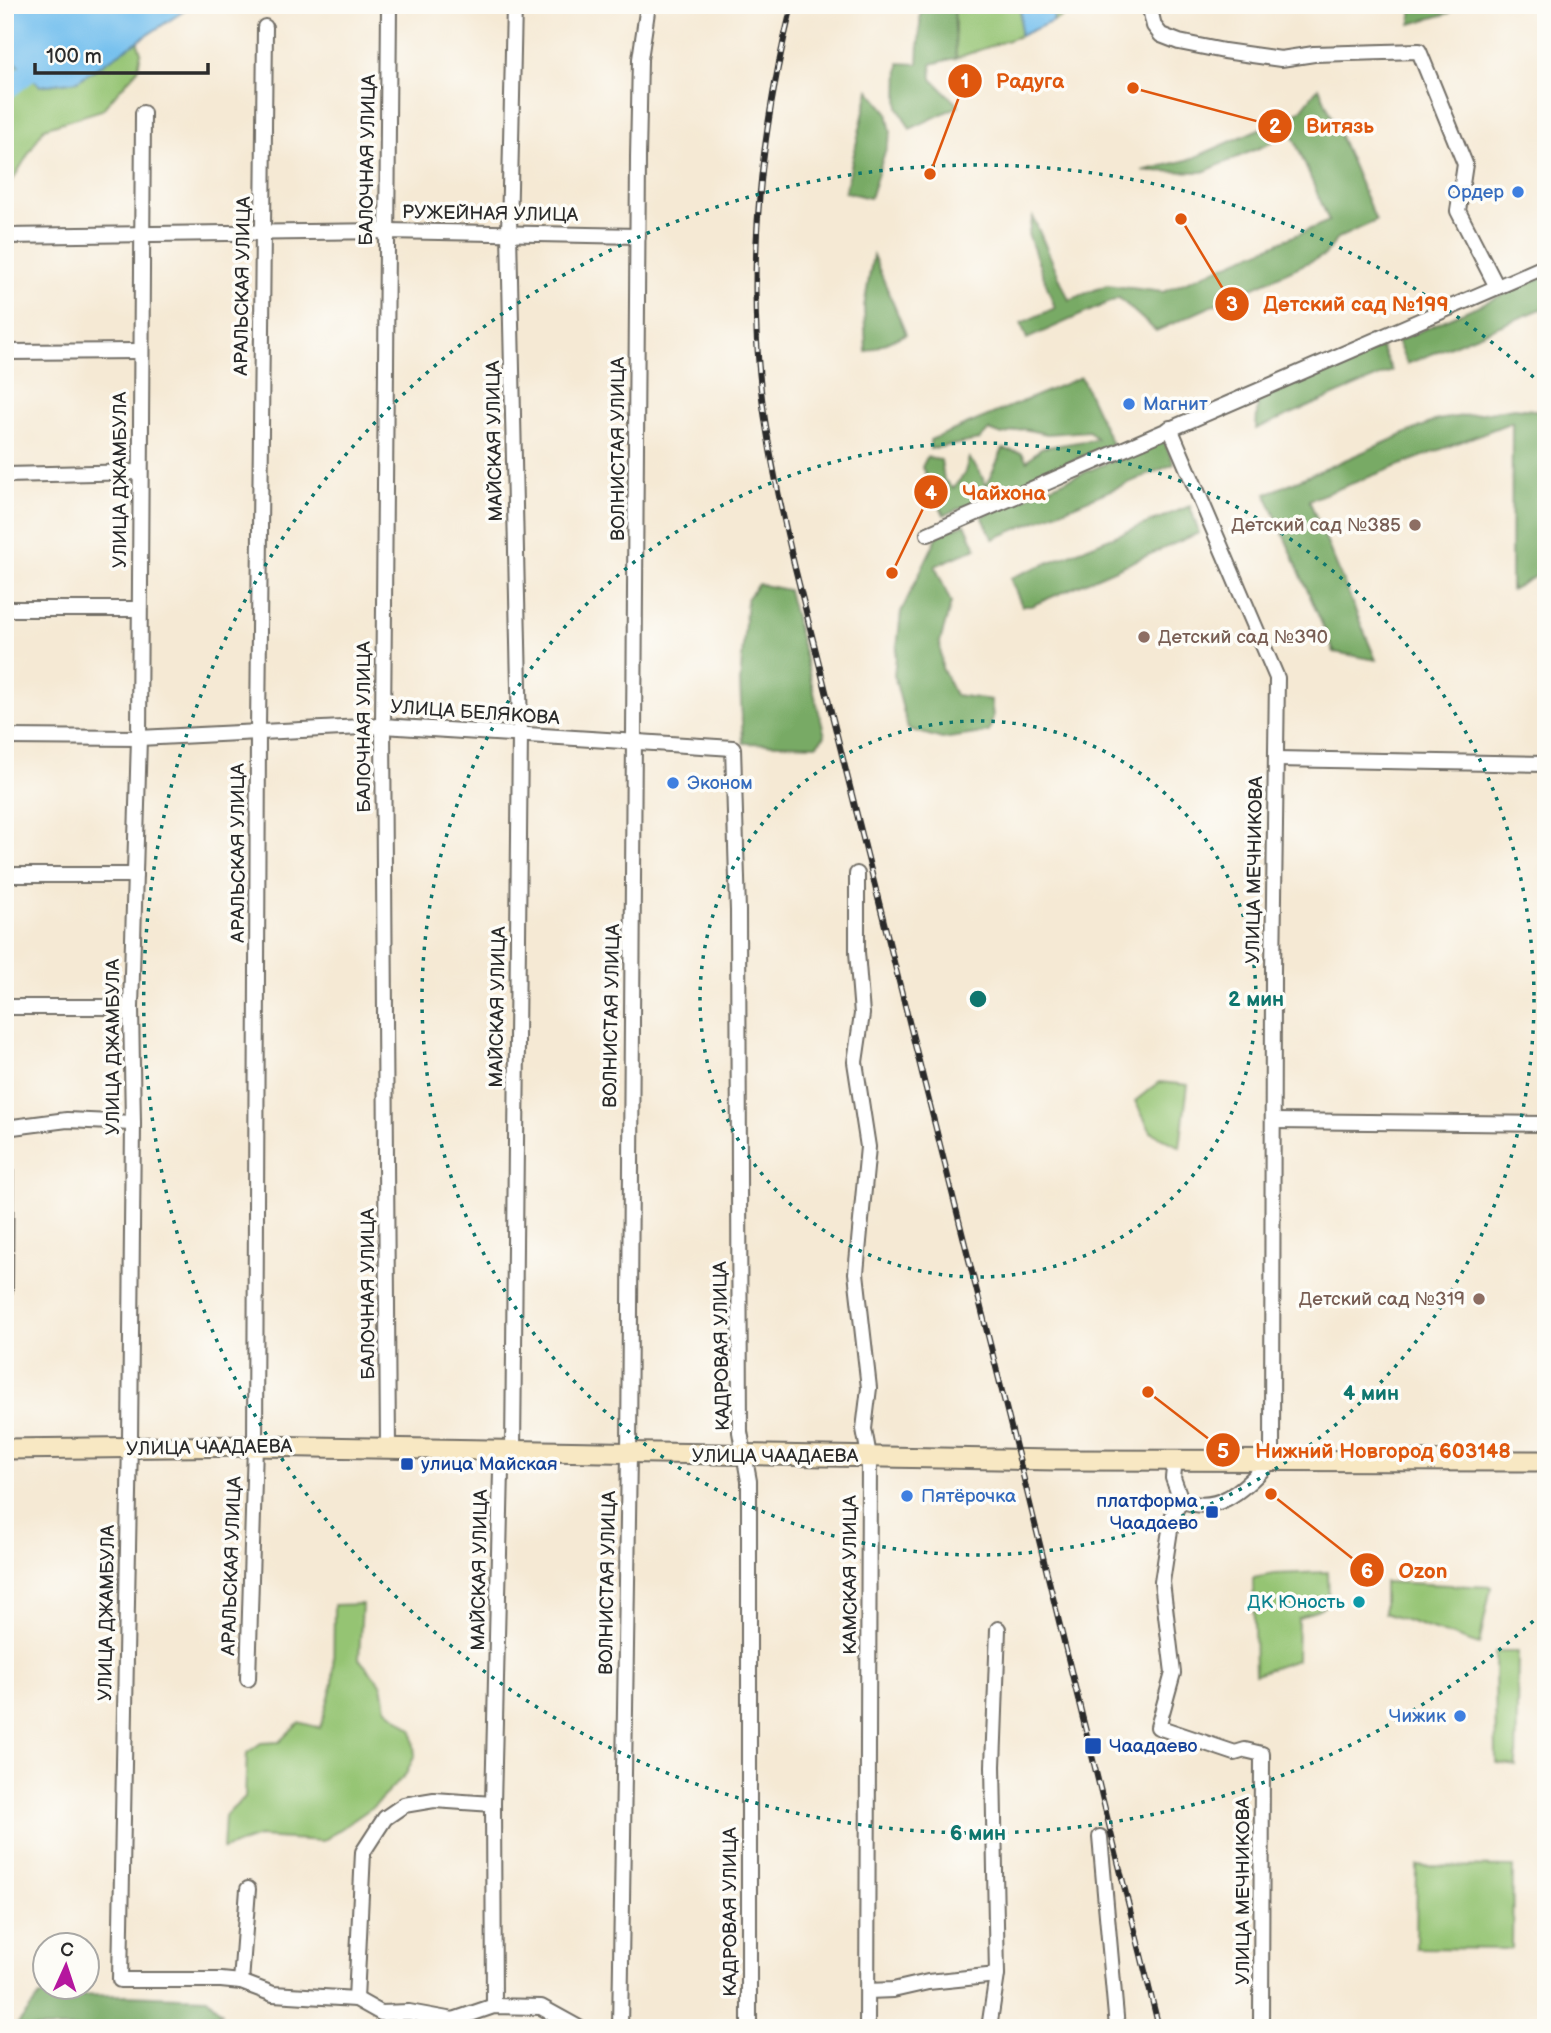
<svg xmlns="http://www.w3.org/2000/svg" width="1551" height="2033" font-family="'Balsamiq Sans',sans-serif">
<rect width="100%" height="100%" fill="#fdfcf7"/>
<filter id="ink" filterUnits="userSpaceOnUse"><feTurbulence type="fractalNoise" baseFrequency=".0143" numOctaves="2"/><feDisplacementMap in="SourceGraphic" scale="14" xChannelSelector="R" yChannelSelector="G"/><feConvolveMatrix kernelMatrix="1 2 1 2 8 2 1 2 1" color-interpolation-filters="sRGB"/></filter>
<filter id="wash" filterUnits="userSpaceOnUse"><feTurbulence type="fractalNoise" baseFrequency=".00686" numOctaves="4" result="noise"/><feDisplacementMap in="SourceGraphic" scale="28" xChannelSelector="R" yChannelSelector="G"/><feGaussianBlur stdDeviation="1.57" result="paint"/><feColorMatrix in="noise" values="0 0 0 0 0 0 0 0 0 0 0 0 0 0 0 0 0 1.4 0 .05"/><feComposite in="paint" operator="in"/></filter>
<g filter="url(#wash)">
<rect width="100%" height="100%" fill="#f5e9d4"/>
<g fill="#95c473" stroke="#60784f" stroke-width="2">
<polygon points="954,5 1021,5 1020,36 956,58"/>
<polygon points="1055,5 1072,5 1070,13 1053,21"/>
<polygon points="137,41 141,52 138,69 102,110 44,128 5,193 5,52 40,86 77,81"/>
<polygon points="1159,1082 1188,1085 1180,1147 1151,1132 1135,1101"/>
<polygon points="1328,1572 1329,1604 1298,1619 1297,1660 1255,1674 1253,1578 1274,1574"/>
<polygon points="1384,1582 1491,1587 1479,1645 1384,1613"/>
<polygon points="362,1604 359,1659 382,1685 386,1708 412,1730 415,1755 406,1774 374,1806 323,1841 258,1837 223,1849 225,1816 245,1797 247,1753 261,1743 279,1742 299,1722 320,1728 333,1683 334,1605"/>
<polygon points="1495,1652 1518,1652 1516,1766 1496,1763"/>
<polygon points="1417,1866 1513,1867 1512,1949 1416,1948"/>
</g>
<g fill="#78aa65" stroke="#526a48" stroke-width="2">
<polygon points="921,5 954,5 956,58 931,64 932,79 959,106 910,129 898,107 899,63 918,64"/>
<polygon points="1411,5 1452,5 1450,13 1411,24"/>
<polygon points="1319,87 1376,221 1338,238 1325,255 1156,331 1119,298 1027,339 1021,323 1055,308 1028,234 1033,217 1069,300 1107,285 1163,292 1329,221 1292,134 1203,172 1142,171 1191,159 1300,111"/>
<polygon points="869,90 887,112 891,133 870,198 845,192"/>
<polygon points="873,255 906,334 866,352 864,307"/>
<polygon points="1546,276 1546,307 1407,364 1397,341"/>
<polygon points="1381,347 1392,371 1256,429 1258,399"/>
<polygon points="1081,377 1112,444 944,515 922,467 927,457 941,460 944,480 953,488 964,475 969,458 980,472 986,486 1003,449 1022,453 1027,461 1041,448 1097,439 1089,431 1047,434 1023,429 1002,435 989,430 979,440 930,449 930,440"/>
<polygon points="1514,408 1543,411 1538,575 1511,590 1512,422 1309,500 1376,660 1334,652 1266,494 1437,420"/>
<polygon points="1163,439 1174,464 993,539 982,516"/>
<polygon points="1190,506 1199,533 1031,606 1022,606 1010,578"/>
<polygon points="965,524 976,548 935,566 951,603 940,642 942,668 955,695 991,700 993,717 989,732 942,739 908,729 894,675 901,612 938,535"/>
<polygon points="758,584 788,590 825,736 816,745 743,743 740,682 747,599"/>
<polygon points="126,1995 207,1998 222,2013 156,2028 15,2028 40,1996"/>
</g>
<g fill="#74c0ee" stroke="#50768c" stroke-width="2">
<polygon points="8,5 193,5 77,81 40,86 5,52 5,8"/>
<polygon points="1021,5 1055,5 1053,21 1020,36"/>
</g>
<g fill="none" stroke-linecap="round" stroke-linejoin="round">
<polyline stroke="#74c0ee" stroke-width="21" points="5,90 48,57"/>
</g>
</g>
<g filter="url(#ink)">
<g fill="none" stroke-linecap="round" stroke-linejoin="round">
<defs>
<g id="street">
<polyline points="1149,5 1154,26 1161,35 1179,42 1224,51 1281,59 1314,54 1419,51 1465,164 1458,211 1497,287"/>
<polyline points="143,113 139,738 131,1007 133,1123 130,1440 120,1980 221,1980 241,1982 273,1994 356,1999 381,2013 409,2012 453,2020 494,2006 541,2007 579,2028"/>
<polyline points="5,236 387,231 638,236"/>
<polyline points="5,352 140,351"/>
<path d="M1170,428L1277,678L1273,971L1272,1460C1246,1485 1220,1517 1181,1500L1173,1478L1175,1459"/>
<polyline points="5,475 140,472"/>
<polyline points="928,534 1546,266"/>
<polyline points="5,609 139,609"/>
<polyline points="5,737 139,738 383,726 733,748 738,911 740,1432 749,1481 749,2028"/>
<polyline points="1276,759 1546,764"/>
<polyline points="857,874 857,952 862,1014 855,1062 868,1147 856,1273 869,1388 864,1429 869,1456 867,2028"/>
<polyline points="5,875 135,875"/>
<polyline points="5,1007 131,1007"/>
<polyline points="1273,1121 1546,1124"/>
<polyline points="5,1128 67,1120 133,1123"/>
<polyline points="5,1291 6,1128"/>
<polyline points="388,1449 383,726 389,5"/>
<polyline points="1181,1500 1172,1517 1162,1582 1173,1673 1158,1727 1235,1753 1245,1750 1262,1754 1261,2028"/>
<polyline points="248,1679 255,1446 258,731 265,27"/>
<polyline points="1100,1837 1117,2028"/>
<polyline points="241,1982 248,1889"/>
<polyline points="868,1991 893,1990 928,1982 997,1975"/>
<polyline points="356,1999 363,1852 385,1818 404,1805 434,1800 493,1804"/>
<polyline points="494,2006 493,1804 501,1470 513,1451 520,733 509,233 514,5"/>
<polyline points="620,2028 629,1454 638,157 640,59 648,5"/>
<polyline points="989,2028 997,1975 993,1766 998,1629"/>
</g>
<polyline id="secondary" points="5,1449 255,1446 1057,1460 1546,1461"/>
</defs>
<use href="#street" stroke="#726e66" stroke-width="18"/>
<use href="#secondary" stroke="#726e66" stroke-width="23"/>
<use href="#street" stroke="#fff" stroke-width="14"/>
<use href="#secondary" stroke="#f8e8c3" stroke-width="19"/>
<defs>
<path id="rail" d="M792,5C761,130 747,262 761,390C768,450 781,509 795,568L1017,1451L1159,2028"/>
</defs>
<use href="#rail" stroke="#2b2b2b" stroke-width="6"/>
<use href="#rail" stroke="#fdfcf7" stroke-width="3.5" stroke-dasharray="10" stroke-linecap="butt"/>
</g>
</g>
<g fill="none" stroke="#0f766e" stroke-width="3.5" stroke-dasharray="3.5 7">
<circle cx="978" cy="999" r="278"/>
<circle cx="978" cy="999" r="556"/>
<path d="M1541 1614A834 834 0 1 1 1541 384"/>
</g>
<g fill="#3f7fe0" stroke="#fdfcf7" stroke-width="2.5">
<circle cx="1518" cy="192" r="7"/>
<circle cx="1129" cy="404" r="7"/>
<circle cx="673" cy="783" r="7"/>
<circle cx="907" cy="1496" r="7"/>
<circle cx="1460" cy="1716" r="7"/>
</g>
<g fill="#8d6e63" stroke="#fdfcf7" stroke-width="2.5">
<circle cx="1415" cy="525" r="7"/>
<circle cx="1144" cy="637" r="7"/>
<circle cx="1479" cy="1299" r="7"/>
</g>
<g fill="#1a4fb4" stroke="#fdfcf7" stroke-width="2.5">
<rect x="400" y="1457" width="14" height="14" rx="3.5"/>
<rect x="1205" y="1505" width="14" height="14" rx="3.5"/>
<rect x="1084" y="1737" width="18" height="18" rx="3.5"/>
</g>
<circle fill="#0f9aa8" stroke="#fdfcf7" stroke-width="2.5" cx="1359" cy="1602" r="7"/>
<g text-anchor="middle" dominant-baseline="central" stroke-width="7" stroke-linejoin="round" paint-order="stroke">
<g font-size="19" fill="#2b2b2b" stroke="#fdfcf7">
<text transform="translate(368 160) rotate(-89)">БАЛОЧНАЯ УЛИЦА</text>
<text transform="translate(490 214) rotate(1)">РУЖЕЙНАЯ УЛИЦА</text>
<text transform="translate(243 286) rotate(-89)">АРАЛЬСКАЯ УЛИЦА</text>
<text transform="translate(495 441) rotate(-91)">МАЙСКАЯ УЛИЦА</text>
<text transform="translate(618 449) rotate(-90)">ВОЛНИСТАЯ УЛИЦА</text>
<text transform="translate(120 480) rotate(-90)">УЛИЦА ДЖАМБУЛА</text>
<text transform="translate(475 713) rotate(4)">УЛИЦА БЕЛЯКОВА</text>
<text transform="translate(364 727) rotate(-90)">БАЛОЧНАЯ УЛИЦА</text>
<text transform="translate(238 853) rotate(-90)">АРАЛЬСКАЯ УЛИЦА</text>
<text transform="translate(1255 870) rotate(-89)">УЛИЦА МЕЧНИКОВА</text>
<text transform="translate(498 1007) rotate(-89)">МАЙСКАЯ УЛИЦА</text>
<text transform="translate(612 1016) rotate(-89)">ВОЛНИСТАЯ УЛИЦА</text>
<text transform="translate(113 1047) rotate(-90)">УЛИЦА ДЖАМБУЛА</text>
<text transform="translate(368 1294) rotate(-90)">БАЛОЧНАЯ УЛИЦА</text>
<text transform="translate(722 1346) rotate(-91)">КАДРОВАЯ УЛИЦА</text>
<text transform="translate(209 1448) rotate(-1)">УЛИЦА ЧААДАЕВА</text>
<text x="775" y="1456">УЛИЦА ЧААДАЕВА</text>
<text transform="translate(232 1566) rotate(-88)">АРАЛЬСКАЯ УЛИЦА</text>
<text transform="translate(480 1570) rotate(-89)">МАЙСКАЯ УЛИЦА</text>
<text transform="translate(850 1575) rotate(-90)">КАМСКАЯ УЛИЦА</text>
<text transform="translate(608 1583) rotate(-89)">ВОЛНИСТАЯ УЛИЦА</text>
<text transform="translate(107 1613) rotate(-89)">УЛИЦА ДЖАМБУЛА</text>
<text transform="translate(1243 1891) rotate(-90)">УЛИЦА МЕЧНИКОВА</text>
<text transform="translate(730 1912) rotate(-90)">КАДРОВАЯ УЛИЦА</text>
</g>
<g font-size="19" fill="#366cbe" stroke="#fdfcf7" text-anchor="start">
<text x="1504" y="192" text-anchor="end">Ордер</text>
<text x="1143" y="404">Магнит</text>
<text x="687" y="783">Эконом</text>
<text x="921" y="1496">Пятёрочка</text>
<text x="1446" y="1716" text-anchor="end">Чижик</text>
</g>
<g font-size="19" fill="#785e54" stroke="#fdfcf7" text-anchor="end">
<text x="1401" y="525">Детский сад №385</text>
<text x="1158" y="637" text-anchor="start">Детский сад №390</text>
<text x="1465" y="1299">Детский сад №319</text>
</g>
<g font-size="19" fill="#164399" stroke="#fdfcf7" text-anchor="start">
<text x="421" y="1464">улица Майская</text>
<text x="1198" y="1501" text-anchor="end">платформа<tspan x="1198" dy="22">Чаадаево</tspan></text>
<text x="1109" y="1746">Чаадаево</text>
</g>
<g font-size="19" fill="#0d838f" stroke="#fdfcf7" text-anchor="end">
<text x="1345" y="1602">ДК Юность</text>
</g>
</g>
<circle cx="978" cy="999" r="10" fill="#0f766e" stroke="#fdfcf7" stroke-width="3.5"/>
<g font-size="21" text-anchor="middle" font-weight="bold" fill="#0f766e" stroke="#fdfcf7" stroke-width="7" stroke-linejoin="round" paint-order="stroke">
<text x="1256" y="1006">2 мин</text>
<text x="1371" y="1400">4 мин</text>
<text x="978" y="1840">6 мин</text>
</g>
<path fill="none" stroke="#df570e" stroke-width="2.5" d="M930 174L965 81M1133 88L1275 126M1181 219L1232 304M892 573L931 492M1148 1392L1223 1450M1271 1494L1367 1570"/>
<g fill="#df570e" stroke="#fdfcf7" stroke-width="2.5">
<circle cx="930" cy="174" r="7"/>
<circle cx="1133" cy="88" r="7"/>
<circle cx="1181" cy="219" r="7"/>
<circle cx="892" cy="573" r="7"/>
<circle cx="1148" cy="1392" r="7"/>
<circle cx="1271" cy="1494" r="7"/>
<circle cx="965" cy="81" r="18"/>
<circle cx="1275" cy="126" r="18"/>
<circle cx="1232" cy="304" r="18"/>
<circle cx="931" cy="492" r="18"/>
<circle cx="1223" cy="1450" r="18"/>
<circle cx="1367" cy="1570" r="18"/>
</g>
<g font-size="21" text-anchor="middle" font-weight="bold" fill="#fff">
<text x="965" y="88">1</text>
<text x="1275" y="133">2</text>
<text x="1232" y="311">3</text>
<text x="931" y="500">4</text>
<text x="1223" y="1458">5</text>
<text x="1367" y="1578">6</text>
</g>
<g font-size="21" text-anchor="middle" font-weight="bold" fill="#df570e" stroke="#fdfcf7" stroke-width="7" stroke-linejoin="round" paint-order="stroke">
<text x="1030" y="88">Радуга</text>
<text x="1340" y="133">Витязь</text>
<text x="1356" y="311">Детский сад №199</text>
<text x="1004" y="500">Чайхона</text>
<text x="1383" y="1458">Нижний Новгород 603148</text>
<text x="1423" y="1578">Ozon</text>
</g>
<rect width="1551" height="2033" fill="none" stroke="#fdfcf7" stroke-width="28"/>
<g transform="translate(66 1966) rotate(3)"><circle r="33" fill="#fdfcf7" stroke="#a9a8a5" stroke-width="2"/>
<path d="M0-5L12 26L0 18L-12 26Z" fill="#b5179e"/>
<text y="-10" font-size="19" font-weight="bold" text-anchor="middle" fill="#2b2b2b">С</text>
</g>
<path d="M35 63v10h173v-10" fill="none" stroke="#2b2b2b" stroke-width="3.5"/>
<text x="46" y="63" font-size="21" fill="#2b2b2b" stroke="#fdfcf7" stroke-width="5" paint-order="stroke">100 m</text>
</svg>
